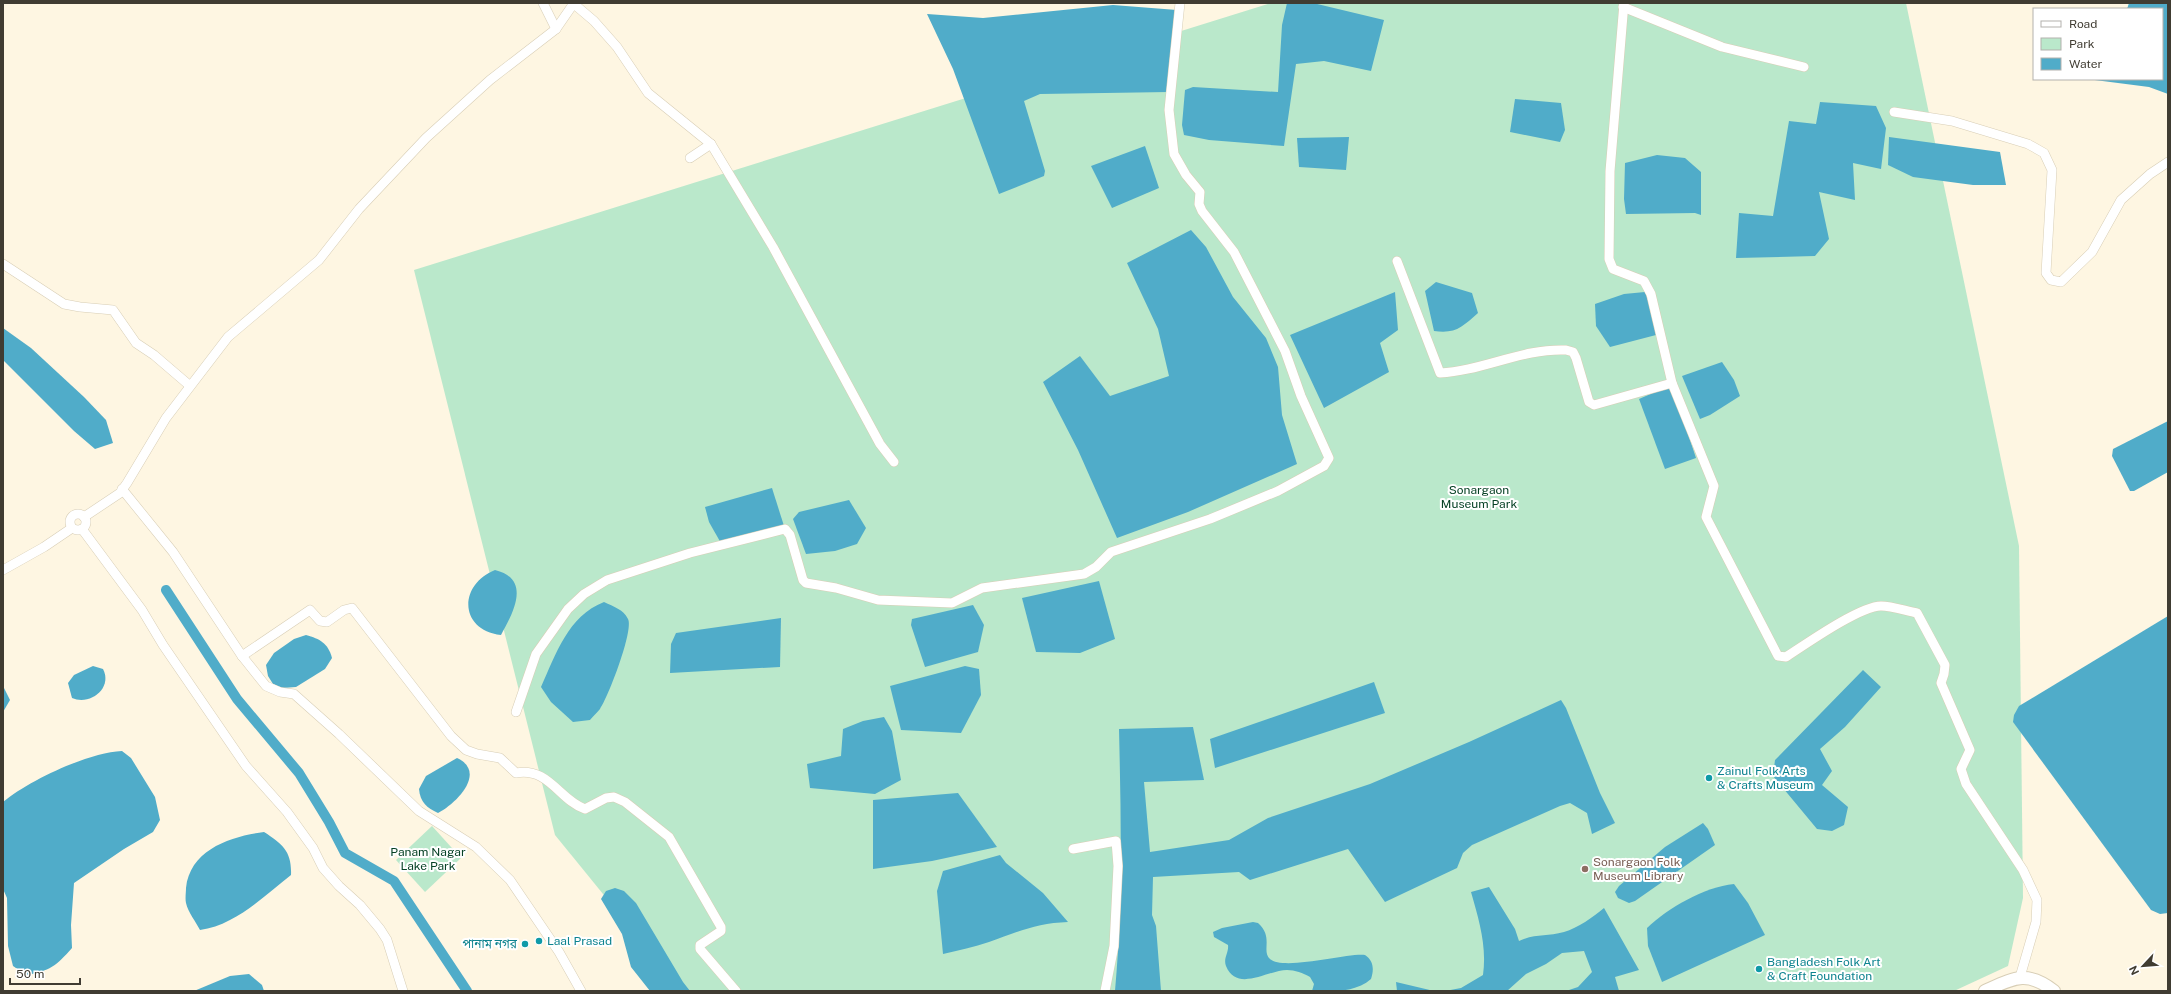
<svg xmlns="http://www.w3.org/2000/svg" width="2171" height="994" font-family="'Public Sans','Noto Sans Bengali',sans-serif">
<rect width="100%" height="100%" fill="#fef6e2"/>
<g fill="#bae8cb">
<polygon points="1271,3 1906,3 2019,546 2023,898 2008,966 1954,991 682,991 555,835 414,270"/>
<polygon points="432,826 461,858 425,892 396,860"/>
</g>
<g fill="#50acc9">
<polygon points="1287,3 1313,3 1384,20 1371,71 1324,61 1296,64 1284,146 1209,140 1184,135 1182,125 1185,90 1193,87 1278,92 1282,25"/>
<polygon points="2129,3 2168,3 2168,94 2149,87 2087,79 2162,79 2162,9 2127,9"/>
<polygon points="1113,5 1177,10 1169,92 1040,94 1024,101 1045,171 1044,176 999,194 953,69 927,14 983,18"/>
<polygon points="1515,99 1561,103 1565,130 1560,142 1510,132"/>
<polygon points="1820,102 1876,106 1886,128 1881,169 1853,163 1855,200 1819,192 1829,239 1815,256 1736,258 1739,213 1773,216 1789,121 1816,124"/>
<polygon points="1349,137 1346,170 1299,167 1297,138"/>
<polygon points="1889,137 2000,152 2006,185 1973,185 1913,177 1888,165"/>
<polygon points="1145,146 1159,188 1112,208 1091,166"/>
<polygon points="1657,155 1685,158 1701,172 1701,215 1695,213 1626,214 1624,199 1625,163"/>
<polygon points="1191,230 1206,247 1233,297 1266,338 1278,367 1282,415 1297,464 1188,512 1117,538 1078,450 1043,382 1080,356 1110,396 1169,376 1158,329 1127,263"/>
<path d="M1436,282L1472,293L1478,313C1462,327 1456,334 1434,331L1425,291Z"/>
<polygon points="1395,292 1398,330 1380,343 1389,372 1324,408 1290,335"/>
<polygon points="1645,292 1653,313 1656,335 1610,347 1596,326 1595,304 1624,294"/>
<polygon points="3,328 31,348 84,397 106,420 113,443 95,449 74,431 3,360"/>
<polygon points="1722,362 1734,380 1740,396 1710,415 1700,419 1682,376"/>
<polygon points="1669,386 1684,422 1696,458 1665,469 1639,399"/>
<polygon points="2168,421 2168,472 2134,491 2130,491 2112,456 2113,449"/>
<polygon points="772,488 784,526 722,545 709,522 705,507"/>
<polygon points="849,500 866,528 857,544 835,551 806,554 793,519 799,512"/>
<path d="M495,570C532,579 513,613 501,635C459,630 458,585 495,570Z"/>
<polygon points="1099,581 1115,639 1080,653 1036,652 1022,598"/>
<path d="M604,602C614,607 623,609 628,619C634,630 608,698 600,709C597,713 593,716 590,720L573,722L551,702L541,687C556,654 568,616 604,602Z"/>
<polygon points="973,605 984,625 978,652 925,667 911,625 912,619"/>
<polygon points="2168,616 2168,913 2160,914 2151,910 2013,722 2014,715 2019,706"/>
<polygon points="781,618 780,667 670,673 671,644 676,633"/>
<path d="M306,635C320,639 328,643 332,658L325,669L296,687L282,688L273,684L268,676L266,665L274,653L294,639Z"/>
<path d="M93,666L103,669C113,688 90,706 72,698L68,683L74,675Z"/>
<polygon points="965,666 979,669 981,695 961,733 901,730 890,686"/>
<polygon points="1863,670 1881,687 1845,727 1820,749 1832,771 1822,785 1848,807 1844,825 1832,831 1817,829 1773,776 1775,760"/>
<polygon points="1374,682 1385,713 1215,768 1210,739"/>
<polygon points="3,686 10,700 3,712"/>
<path d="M1561,700L1566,708L1600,793L1615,823L1592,834L1587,813L1570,803L1560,806L1472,845L1463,853L1457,868L1385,902L1348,849L1250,880L1239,872L1153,877L1152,915L1156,926L1161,991H1115C1123,904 1121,817 1119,729L1193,727L1204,780L1144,782L1150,852L1229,840L1268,818L1370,784L1469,742Z"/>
<polygon points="884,717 892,731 901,780 875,794 810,788 807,764 841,756 843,729 863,721"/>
<path d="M122,751L131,758L155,797L160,820L153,832L124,849L74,883L71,925L72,948C56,966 50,971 26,975L13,966L8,946L7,898L3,889V802C30,780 87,753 122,751Z"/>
<path d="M457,758C487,772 457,803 438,813C427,808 420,802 419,789L426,776Z"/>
<polygon points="958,793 997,847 932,861 873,869 873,800"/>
<polygon points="1703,823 1708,829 1715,845 1635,901 1629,903 1618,898 1615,892 1619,886 1665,847"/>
<path d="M264,832C283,844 292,852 291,875C264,896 236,925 200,930C196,922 188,912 186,903C185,899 186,892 186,888C190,849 232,836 264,832Z"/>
<path d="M1000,855L1006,863L1043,893L1068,922C1037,923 1017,932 989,942C974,947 959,950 943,954L937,891L943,871Z"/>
<path d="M1734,884L1748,903L1765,935L1662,982L1648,946L1647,928C1668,908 1704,887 1734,884Z"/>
<path d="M1489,887L1515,929L1519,941C1536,933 1547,937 1564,932C1578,928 1593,917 1604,908L1639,970L1615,977L1619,991H1566L1578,987L1592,972L1584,951L1562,953L1546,964L1526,974L1507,991H1445L1461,988L1483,975C1487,946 1479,920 1471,892Z"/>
<polygon points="615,888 624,891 636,903 683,982 690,991 650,991 631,967 622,934 601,899 606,891"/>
<path d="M1253,922L1258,923C1274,937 1261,951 1270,959C1284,971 1346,953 1365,955C1374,961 1374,970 1371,979C1355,993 1333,991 1312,991L1314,984L1310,977C1303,973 1295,970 1287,970C1268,970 1237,993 1226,966C1223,958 1229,953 1228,945L1214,937L1213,932L1222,928Z"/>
<polygon points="249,974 262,985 264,991 194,991 230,976"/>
<polygon points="1396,982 1434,991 1397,991"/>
</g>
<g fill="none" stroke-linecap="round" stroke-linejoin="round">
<polyline stroke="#50acc9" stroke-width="10" points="166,590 237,699 299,773 329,822 345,853 394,881 467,991"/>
<defs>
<g id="street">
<polyline points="543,3 556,29"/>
<path d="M1624,3L1610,171L1609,259L1613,269L1644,281L1651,294L1672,383L1714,486L1706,517L1778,656L1786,657C1806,644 1860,606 1881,606C1892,606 1906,611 1917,613L1945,665L1944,674L1941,683L1970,750L1961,769L1966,784L2023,870L2037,900L2036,922L2020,977"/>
<polyline points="574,4 594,21 617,47 648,93 711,144 773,247 880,444 894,462"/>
<polyline points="1623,7 1722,47 1804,67"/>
<polyline points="1894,112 1952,121 2028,144 2044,153 2052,170 2046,273 2051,280 2061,282 2092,252 2121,200 2150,174 2168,162"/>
<polyline points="690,158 711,144"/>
<path d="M1397,261L1440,373C1482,371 1523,348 1566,350L1573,352L1576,358L1589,402L1594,405L1672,383"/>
<polyline points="3,264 64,304 80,307 113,310 136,343 154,355 189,385"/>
<polyline points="122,489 173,552 242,656 266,686 280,692 294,694 339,734 419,811 476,847 510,880 559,952 581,991"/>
<circle cx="78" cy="522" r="8"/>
<polyline points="84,517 120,493 127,483 166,418 228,337 319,260 359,209 426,138 490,80 556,29 574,3"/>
<polyline points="82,529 142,610 163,645 246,766 287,812 313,848 323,868 339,886 360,905 380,929 387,940 403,991"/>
<polyline points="3,570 44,547 72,528"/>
<path d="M242,656L310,610L320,621L327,622L344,610L352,608L451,736L466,750L477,754L500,758L516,773C549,767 559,800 585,809L606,798L614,797L625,802L669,837L721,927V931L700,945V949L736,991"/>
<polyline points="516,712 536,654 568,609 584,594 607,580 690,553 785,529 790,535 803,580 806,583 836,588 878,600 952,603 982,588 1084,574 1096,567 1111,552 1210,519 1278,491 1324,466 1329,458 1301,396 1285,351 1234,252 1202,211 1199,204 1200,192 1186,175 1174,154 1169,110 1180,3"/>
<polyline points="1073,849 1116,841 1118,866 1114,946 1105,991"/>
</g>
<path id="secondary" d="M1985,991C2014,978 2027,970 2054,991"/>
</defs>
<use href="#street" stroke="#d8ceb6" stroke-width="10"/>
<use href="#secondary" stroke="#d8ceb6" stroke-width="14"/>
<use href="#street" stroke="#fff" stroke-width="9"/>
<use href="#secondary" stroke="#fff" stroke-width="12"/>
</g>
<g fill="#0f9aa8" stroke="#fff" stroke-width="1.5">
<circle cx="1709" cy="778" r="4"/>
<circle cx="539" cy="941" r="4"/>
<circle cx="525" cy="944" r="4"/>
<circle cx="1759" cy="969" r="4"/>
</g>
<circle fill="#8d6e63" stroke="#fff" stroke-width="1.5" cx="1585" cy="869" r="4"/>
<g text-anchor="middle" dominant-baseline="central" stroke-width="4" stroke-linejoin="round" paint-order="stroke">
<g font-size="12" fill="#064125" stroke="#fff">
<text x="1479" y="490">Sonargaon<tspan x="1479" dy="14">Museum Park</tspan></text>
<text x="428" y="852">Panam Nagar<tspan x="428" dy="14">Lake Park</tspan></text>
</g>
<g font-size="12" fill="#0d838f" stroke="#fff" text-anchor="start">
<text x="1717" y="771">Zainul Folk Arts<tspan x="1717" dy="14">&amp; Crafts Museum</tspan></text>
<text x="547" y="941">Laal Prasad</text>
<text x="517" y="944" text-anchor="end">পানাম নগর</text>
<text x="1767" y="962">Bangladesh Folk Art<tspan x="1767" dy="14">&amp; Craft Foundation</tspan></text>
</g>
<g font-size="12" fill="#785e54" stroke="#fff" text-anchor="start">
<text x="1593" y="862">Sonargaon Folk<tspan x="1593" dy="14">Museum Library</tspan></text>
</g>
</g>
<rect width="2171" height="994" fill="none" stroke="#403c32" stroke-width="8"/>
<rect x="2033" y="8" width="130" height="72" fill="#ffffff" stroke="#b3b1ad"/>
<rect x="2041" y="21" width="20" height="6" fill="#ffffff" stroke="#b3b1ad"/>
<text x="2069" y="28" font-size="12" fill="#403c32">Road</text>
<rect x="2041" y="38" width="20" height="12" fill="#bae8cb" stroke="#b3b1ad"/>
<text x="2069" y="48" font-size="12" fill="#403c32">Park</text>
<rect x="2041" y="58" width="20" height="12" fill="#50acc9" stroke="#b3b1ad"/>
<text x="2069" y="68" font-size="12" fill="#403c32">Water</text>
<g transform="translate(2143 966) rotate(244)" stroke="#ffffff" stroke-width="3" paint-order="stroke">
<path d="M0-3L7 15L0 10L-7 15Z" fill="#403c32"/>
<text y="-6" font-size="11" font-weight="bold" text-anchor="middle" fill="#403c32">N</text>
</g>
<path d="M10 978v6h70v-6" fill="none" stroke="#403c32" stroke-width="2"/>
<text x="16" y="978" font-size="12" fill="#403c32" stroke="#ffffff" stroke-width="3" paint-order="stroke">50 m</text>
</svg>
